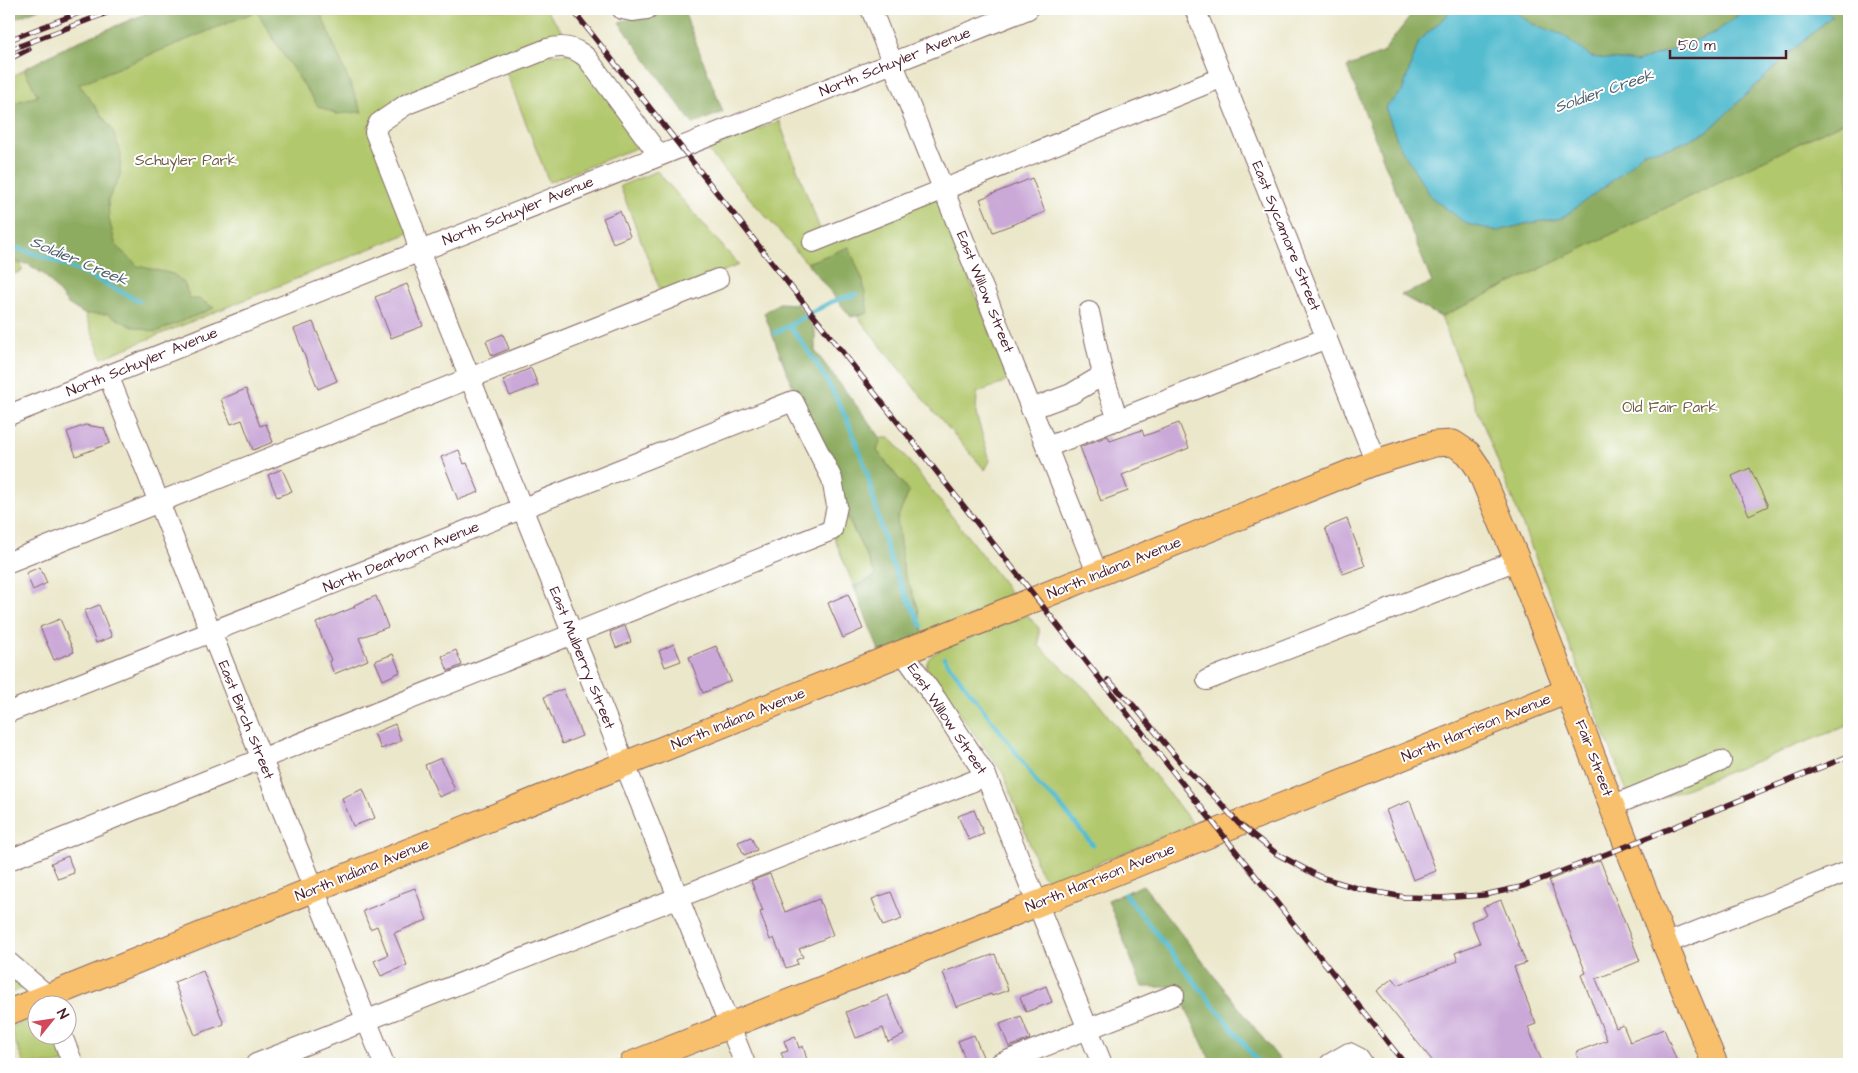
<svg xmlns="http://www.w3.org/2000/svg" width="1858" height="1073" font-family="'Architects Daughter',sans-serif">
<rect width="100%" height="100%" fill="#fff"/>
<filter id="ink" filterUnits="userSpaceOnUse"><feTurbulence type="fractalNoise" baseFrequency=".02" numOctaves="2"/><feDisplacementMap in="SourceGraphic" scale="10" xChannelSelector="R" yChannelSelector="G"/><feConvolveMatrix kernelMatrix="1 2 1 2 8 2 1 2 1" color-interpolation-filters="sRGB"/></filter>
<filter id="wash" filterUnits="userSpaceOnUse"><feTurbulence type="fractalNoise" baseFrequency=".0096" numOctaves="4" result="noise"/><feDisplacementMap in="SourceGraphic" scale="20" xChannelSelector="R" yChannelSelector="G"/><feGaussianBlur stdDeviation="1.12" result="paint"/><feColorMatrix in="noise" values="0 0 0 0 0 0 0 0 0 0 0 0 0 0 0 0 0 1.4 0 .05"/><feComposite in="paint" operator="in"/></filter>
<g filter="url(#wash)">
<rect width="100%" height="100%" fill="#ebe7cb"/>
<g fill="#b2c86d" stroke="#7e744c">
<polygon points="157,9 545,9 570,41 368,126 411,232 102,358 9,120 9,78 70,45"/>
<polygon points="543,54 576,54 641,146 549,182 506,72"/>
<polygon points="1849,119 1849,725 1634,809 1441,317"/>
<polygon points="779,121 821,232 937,198 1009,380 977,393 976,414 990,461 985,470 924,400 857,316 868,313 849,248 807,263 707,150"/>
<polygon points="657,171 739,265 662,295 620,186"/>
<polygon points="9,262 21,263 22,271 9,276"/>
<polygon points="881,438 891,438 1006,586 1013,599 923,635 918,607 904,573 897,519 909,492 877,451"/>
<polygon points="844,511 876,576 854,587 834,537"/>
<path d="M1027,615L1039,628V646L1091,694L1193,824L1057,880C1046,881 1044,878 1039,869L1003,773L926,668C927,656 934,653 944,648Z"/>
<polygon points="9,969 23,988 9,994"/>
<polygon points="37,1016 38,1036 55,1036 65,1064 24,1064 10,1028"/>
</g>
<g fill="#8dac60" stroke="#6c6646">
<polygon points="9,9 39,9 9,21"/>
<polygon points="157,9 319,9 362,112 336,114 318,106 280,50 257,11 79,84 113,131 121,153 120,176 108,200 109,219 116,246 138,266 173,274 184,283 190,299 199,299 214,308 156,332 131,326 108,314 84,314 68,304 45,275 28,264 9,262 9,104 38,96 24,69 70,45"/>
<polygon points="662,9 683,9 723,112 693,124 619,22 650,14"/>
<polygon points="1416,9 1454,9 1419,41 1402,92 1385,107 1399,145 1497,231 1529,223 1562,218 1620,175 1643,152 1673,147 1708,131 1792,51 1832,16 1822,9 1849,9 1849,119 1441,317 1401,295 1432,283 1347,67 1382,53"/>
<polygon points="1511,9 1777,9 1763,12 1741,13 1716,32 1677,48 1637,62 1591,57 1563,35 1532,24"/>
<polygon points="849,247 863,281 868,313 851,317 807,263"/>
<path d="M779,303L797,304L815,330V351L881,438L877,451L909,492L897,519L904,573L918,607L923,635L880,653L854,587L876,576C834,490 798,402 764,313Z"/>
<polygon points="1143,885 1283,1064 1212,1064 1176,987 1142,987 1108,900"/>
</g>
<polygon fill="#53bccf" stroke="#4e6e7d" points="1454,9 1511,9 1532,24 1563,35 1591,57 1637,62 1677,48 1716,32 1741,13 1763,12 1777,9 1822,9 1832,16 1792,51 1708,131 1673,147 1643,152 1620,175 1562,218 1529,223 1497,231 1467,224 1432,198 1399,145 1385,107 1402,92 1419,41"/>
<g fill="none" stroke-linecap="round" stroke-linejoin="round">
<g stroke="#53bccf" stroke-width="4.5">
<path d="M9,246C54,257 98,280 139,301"/>
<path d="M789,326C824,368 851,421 867,473C875,501 880,530 890,558C899,582 910,604 922,626"/>
<polyline points="775,333 831,302 856,294"/>
<polyline points="944,658 1013,748 1040,787 1056,800 1093,845"/>
<polyline points="1125,894 1260,1064"/>
</g>
</g>
<g id="blocks">
<g fill="#caa9d8">
<polygon points="1032,178 1045,212 993,232 980,199"/>
<polygon points="620,211 630,236 613,243 603,218"/>
<polygon points="407,284 423,326 391,338 375,297"/>
<polygon points="313,322 337,381 318,389 294,329"/>
<polygon points="503,334 509,349 492,356 486,341"/>
<polygon points="531,368 538,385 510,396 503,380"/>
<polygon points="246,389 260,426 266,424 273,442 253,450 242,420 231,424 221,399"/>
<polygon points="1179,423 1189,448 1122,475 1128,491 1101,501 1080,447 1108,436 1110,441 1142,430 1144,436"/>
<polygon points="85,425 104,428 110,443 76,456 67,432"/>
<polygon points="459,450 464,464 467,463 479,492 458,500 441,457"/>
<polygon points="1750,468 1768,506 1749,515 1732,476"/>
<polygon points="282,469 292,491 277,497 268,475"/>
<polygon points="1347,519 1365,566 1343,574 1325,528"/>
<polygon points="40,567 47,583 33,590 26,573"/>
<polygon points="848,594 863,629 843,638 828,603"/>
<polygon points="376,596 388,627 359,638 368,660 334,674 329,661 331,660 316,623 355,607 354,605"/>
<polygon points="99,605 112,637 96,643 84,611"/>
<polygon points="60,619 74,652 54,660 40,627"/>
<polygon points="625,626 631,642 616,648 610,632"/>
<polygon points="674,644 681,661 665,667 659,651"/>
<polygon points="716,646 731,681 703,693 689,657"/>
<polygon points="456,650 462,665 448,671 442,656"/>
<polygon points="393,654 400,672 383,680 375,661"/>
<polygon points="563,689 582,736 562,744 544,697"/>
<polygon points="395,724 401,741 381,749 374,733"/>
<polygon points="441,758 455,790 439,797 425,765"/>
<polygon points="363,789 375,818 353,826 342,798"/>
<polygon points="1410,801 1436,871 1413,880 1386,810"/>
<polygon points="974,810 984,834 969,840 958,816"/>
<polygon points="751,837 757,850 744,855 738,842"/>
<polygon points="68,856 74,873 58,879 51,863"/>
<polygon points="1600,860 1640,961 1596,979 1616,1028 1623,1025 1630,1042 1664,1029 1678,1064 1581,1064 1576,1052 1607,1040 1581,975 1586,973 1549,880"/>
<polygon points="770,874 785,912 819,899 833,935 799,949 803,957 796,960 798,964 786,968 774,938 770,940 760,912 763,911 751,881"/>
<polygon points="415,888 427,920 394,933 407,965 381,976 374,961 388,955 377,926 370,929 363,911 400,896 399,894"/>
<polygon points="891,892 902,919 883,926 872,899"/>
<polygon points="1501,900 1526,963 1514,967 1536,1024 1528,1027 1543,1064 1435,1064 1376,991 1393,978 1398,985 1458,961 1455,953 1480,943 1471,921 1487,915 1483,907"/>
<polygon points="995,954 1008,990 992,996 991,994 956,1007 943,972"/>
<polygon points="203,971 224,1024 195,1035 174,982"/>
<polygon points="1046,986 1052,1002 1026,1012 1020,997"/>
<polygon points="888,995 904,1035 888,1042 883,1028 856,1038 846,1012"/>
<polygon points="1021,1016 1030,1039 1009,1047 1000,1024"/>
<polygon points="974,1035 986,1064 967,1064 958,1041"/>
<polygon points="795,1036 799,1048 803,1046 807,1060 796,1064 786,1064 781,1053 788,1051 784,1041"/>
</g>
</g>
</g>
<g filter="url(#ink)">
<use href="#blocks" fill-opacity="0" stroke="#826563" stroke-width="1"/>
<g fill="none" stroke-linecap="round" stroke-linejoin="round">
<defs>
<g id="minor">
<polyline points="622,9 632,11 647,9"/>
<polyline points="871,9 1098,575"/>
<polyline points="1195,9 1376,462"/>
<path d="M659,155L587,58C575,47 563,45 547,49L407,104L379,123L375,132L413,228L419,251L745,1064"/>
<polyline points="813,242 1223,77"/>
<polyline points="108,375 384,1064"/>
<polyline points="1103,375 1118,420"/>
<polyline points="1031,409 1071,394 1103,375 1089,312"/>
<polyline points="9,415 1028,9"/>
<polyline points="1047,447 1327,338"/>
<polyline points="9,562 718,279"/>
<polyline points="903,653 936,699 986,776 1102,1064"/>
<polyline points="1207,680 1517,560"/>
<polyline points="9,712 793,401 832,479 837,506 832,530 9,860"/>
<polyline points="1612,806 1721,761"/>
<polyline points="1665,944 1849,871"/>
<polyline points="9,963 48,996 52,1006"/>
<polyline points="62,1036 73,1064"/>
<polyline points="256,1064 986,776"/>
<polyline points="999,1064 1174,995"/>
<polyline points="1330,1064 1349,1053 1359,1058 1363,1064"/>
</g>
<g id="major">
<polyline points="9,1012 1376,462 1434,444 1453,443 1468,453 1479,469 1517,560 1665,944 1715,1064"/>
<polyline points="632,1064 1037,904 1568,691"/>
</g>
</defs>
<use href="#minor" stroke="#826563" stroke-width="22"/>
<use href="#major" stroke="#826563" stroke-width="27"/>
<use href="#minor" stroke="#fff" stroke-width="20"/>
<use href="#major" stroke="#f8bf6c" stroke-width="25"/>
<defs>
<g id="rail">
<polyline points="572,9 1219,830 1405,1064"/>
<polyline points="9,40 89,9"/>
<polyline points="9,50 117,9"/>
<polyline points="9,59 29,49"/>
<polyline points="1108,680 1134,706 1186,769 1217,799 1238,823 1277,854 1320,877 1360,889 1404,897 1440,898 1484,895 1521,887 1627,846 1849,756"/>
<polyline points="9,1050 14,1064"/>
</g>
</defs>
<use href="#rail" stroke="#4a1f2b" stroke-width="5.5"/>
<use href="#rail" stroke="#fff" stroke-width="4" stroke-dasharray="11" stroke-linecap="butt"/>
</g>
</g>
<g text-anchor="middle" dominant-baseline="central" stroke-width="4" stroke-linejoin="round" paint-order="stroke">
<g font-size="15" fill="#4a1f2b" stroke="#fff">
<text transform="translate(895 62) rotate(-22)">North Schuyler Avenue</text>
<text transform="translate(518 211) rotate(-22)">North Schuyler Avenue</text>
<text transform="translate(1286 236) rotate(68)">East Sycamore Street</text>
<text transform="translate(985 292) rotate(68)">East Willow Street</text>
<text transform="translate(142 362) rotate(-22)">North Schuyler Avenue</text>
<text transform="translate(401 557) rotate(-22)">North Dearborn Avenue</text>
<text transform="translate(1114 568) rotate(-22)">North Indiana Avenue</text>
<text transform="translate(582 658) rotate(68)">East Mulberry Street</text>
<text transform="translate(738 719) rotate(-22)">North Indiana Avenue</text>
<text transform="translate(947 719) rotate(56)">East Willow Street</text>
<text transform="translate(246 720) rotate(68)">East Birch Street</text>
<text transform="translate(1476 728) rotate(-22)">North Harrison Avenue</text>
<text transform="translate(1594 758) rotate(69)">Fair Street</text>
<text transform="translate(362 870) rotate(-22)">North Indiana Avenue</text>
<text transform="translate(1100 878) rotate(-22)">North Harrison Avenue</text>
</g>
<g font-size="15" fill="#6e5a42" stroke="#fff">
<text x="186" y="160">Schuyler Park</text>
<text x="1670" y="407">Old Fair Park</text>
</g>
<g font-size="16" font-style="italic" fill="#4e5e6d" stroke="#fff">
<text transform="translate(1604 91) rotate(-19)">Soldier Creek</text>
<text transform="translate(79 261) rotate(23)">Soldier Creek</text>
</g>
</g>
<rect width="1858" height="1073" fill="none" stroke="#fff" stroke-width="30"/>
<g transform="translate(52 1020) rotate(60)"><circle r="24" fill="#ffffff" stroke="#b7a5aa"/>
<path d="M0-4L9 19L0 12L-9 19Z" fill="#d1495b"/>
<text y="-8" font-size="14" font-weight="bold" text-anchor="middle" fill="#4a1f2b">N</text>
</g>
<path d="M1670 50v8h116v-8" fill="none" stroke="#4a1f2b" stroke-width="2.5"/>
<text x="1678" y="50" font-size="15" fill="#4a1f2b" stroke="#ffffff" stroke-width="4" paint-order="stroke">50 m</text>
</svg>
